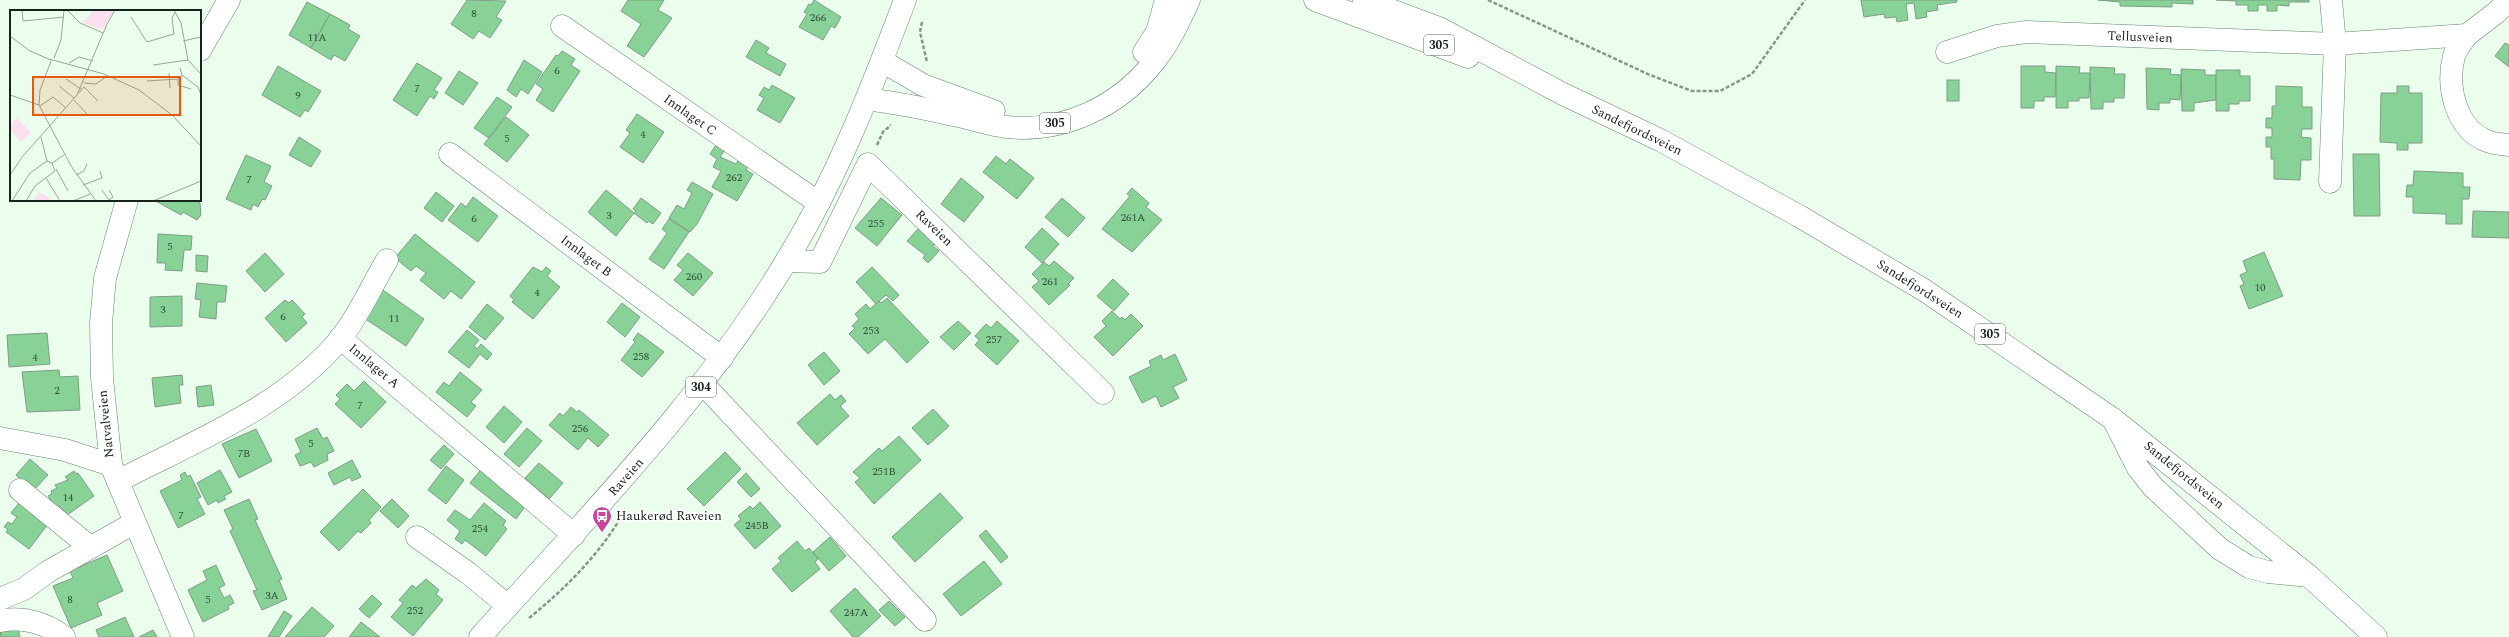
<svg xmlns="http://www.w3.org/2000/svg" width="2509" height="637" font-family="Spectral,serif">
<rect width="100%" height="100%" fill="#ebfeee"/>
<g fill="#88d298" stroke="#7e9c84">
<polygon points="467,0 506,1 496,17 502,20 490,38 479,31 473,39 451,24"/>
<polygon points="628,0 664,0 658,10 672,18 644,57 627,46 641,24 621,11"/>
<polygon points="814,0 841,17 835,28 831,26 823,40 799,27 807,14 804,12 809,4 811,5"/>
<polygon points="1861,0 1957,0 1957,2 1937,5 1938,10 1926,12 1927,17 1916,19 1914,3 1906,4 1908,20 1897,22 1896,17 1885,18 1884,14 1864,17"/>
<polygon points="2098,0 2193,0 2193,4 2172,3 2172,7 2120,6 2120,2"/>
<polygon points="2216,0 2309,0 2309,2 2289,2 2289,6 2277,5 2277,11 2267,11 2267,5 2258,5 2258,11 2248,11 2248,5 2236,5 2236,1"/>
<polygon points="307,2 330,14 311,48 289,35"/>
<polygon points="330,14 350,25 348,29 360,36 345,61 334,55 331,60 311,48"/>
<polygon points="756,40 769,48 766,53 786,64 780,76 746,57"/>
<polygon points="2505,43 2509,45 2509,67 2495,56"/>
<polygon points="562,51 575,59 571,65 580,71 553,112 536,100 543,89 536,84 556,55 558,56"/>
<polygon points="524,60 542,72 528,94 521,89 516,97 507,90"/>
<polygon points="417,63 442,78 434,90 438,92 434,99 430,96 417,116 393,100"/>
<polygon points="278,66 321,91 308,112 305,110 300,117 262,95"/>
<polygon points="2021,66 2045,66 2045,72 2056,73 2055,97 2044,97 2044,101 2034,101 2034,108 2021,108"/>
<polygon points="2056,66 2080,67 2079,73 2090,73 2089,98 2079,98 2079,101 2068,101 2068,108 2056,108"/>
<polygon points="2090,67 2115,68 2114,74 2125,74 2124,98 2114,98 2114,102 2103,102 2103,109 2091,109"/>
<polygon points="2146,68 2171,69 2170,74 2181,75 2180,100 2170,99 2170,103 2159,103 2159,110 2147,109"/>
<polygon points="2181,69 2205,70 2205,75 2216,75 2216,100 2194,103 2194,111 2182,111"/>
<polygon points="2216,70 2240,70 2240,76 2250,76 2250,101 2239,101 2239,104 2229,104 2229,111 2216,111"/>
<polygon points="459,71 478,83 463,105 445,93"/>
<rect x="1947" y="80" width="12" height="21"/>
<polygon points="772,85 795,98 780,123 757,110 764,98 759,95 764,87 769,90"/>
<polygon points="2276,86 2302,87 2302,107 2312,107 2312,129 2302,129 2301,137 2311,138 2311,160 2301,160 2300,180 2274,179 2274,159 2271,159 2271,147 2266,147 2266,137 2272,137 2272,128 2266,128 2266,118 2272,118 2272,106 2276,106"/>
<polygon points="2397,86 2409,86 2409,93 2422,93 2422,143 2408,143 2408,150 2397,150 2397,143 2380,142 2381,93 2397,93"/>
<polygon points="497,97 512,107 489,138 474,128"/>
<polygon points="637,114 664,132 643,163 620,147 630,133 626,130"/>
<polygon points="506,117 529,135 507,162 484,144"/>
<polygon points="299,137 321,151 311,167 289,155"/>
<polygon points="718,142 726,148 720,157 736,164 738,161 748,166 746,170 753,174 737,201 712,187 721,171 713,167 717,159 710,154"/>
<polygon points="2353,154 2379,154 2380,216 2354,216"/>
<polygon points="246,155 271,166 264,182 272,186 265,200 262,199 258,207 253,204 251,210 226,199"/>
<polygon points="996,156 1006,164 1010,159 1034,178 1017,199 983,172"/>
<polygon points="2414,171 2463,173 2463,187 2470,187 2469,199 2462,199 2462,224 2446,224 2446,214 2413,213 2413,197 2406,197 2407,185 2413,185"/>
<polygon points="961,178 984,197 964,222 941,204"/>
<polygon points="692,182 713,194 697,224 690,232 669,218 677,205 684,209 692,193 687,190"/>
<polygon points="1132,188 1149,203 1146,207 1162,220 1132,252 1102,229 1130,196 1127,194"/>
<polygon points="606,190 634,213 616,236 588,212"/>
<polygon points="436,192 454,206 442,222 424,208"/>
<polygon points="473,197 498,216 478,242 448,220 461,203 466,207"/>
<polygon points="641,198 661,213 653,224 648,221 647,223 634,213 636,211 633,209"/>
<polygon points="881,198 902,215 877,246 855,228"/>
<polygon points="1062,198 1085,218 1068,237 1045,217"/>
<polygon points="154,200 194,200 200,203 201,215 197,220 183,212 181,215"/>
<polygon points="2473,211 2509,212 2509,238 2472,237"/>
<polygon points="669,219 689,232 664,269 649,259 667,233 662,229"/>
<polygon points="1042,228 1059,244 1042,263 1025,247"/>
<polygon points="918,229 935,243 933,246 939,251 928,263 923,258 925,255 907,241"/>
<polygon points="158,234 192,236 191,250 184,250 182,271 165,270 166,263 157,263"/>
<polygon points="415,234 475,282 461,299 451,291 444,299 420,280 426,273 416,266 411,271 395,258"/>
<polygon points="2264,252 2283,296 2249,309 2240,286 2244,284 2240,275 2247,272 2243,261"/>
<polygon points="265,253 284,274 265,292 246,271"/>
<polygon points="688,253 713,273 693,296 674,280 683,270 677,265"/>
<polygon points="196,255 208,256 207,272 196,271"/>
<polygon points="1054,261 1074,278 1068,284 1070,285 1049,305 1032,287 1039,281 1032,274 1044,262 1049,266"/>
<polygon points="533,267 542,272 546,267 551,271 547,276 560,287 533,319 512,302 514,300 510,296"/>
<polygon points="872,267 899,295 893,301 886,295 876,304 856,282"/>
<polygon points="1113,279 1129,294 1114,311 1097,296"/>
<polygon points="197,283 227,286 225,302 217,302 216,319 199,317 201,300 195,299"/>
<polygon points="380,288 424,319 406,346 361,316"/>
<polygon points="182,296 182,326 150,327 150,297"/>
<polygon points="887,298 929,342 907,363 885,339 868,354 849,334 855,328 852,326 859,319 855,314 866,304 870,309 879,301 881,303"/>
<polygon points="285,300 289,303 292,300 305,314 302,317 307,323 286,342 265,318"/>
<polygon points="622,303 640,317 625,337 607,322"/>
<polygon points="487,304 504,318 485,340 469,327"/>
<polygon points="1112,311 1120,319 1122,317 1125,320 1131,314 1143,326 1113,356 1094,337 1106,326 1102,321"/>
<polygon points="958,321 971,333 954,350 940,337"/>
<polygon points="997,321 1019,341 997,365 975,345 979,340 975,336 986,324 991,328"/>
<polygon points="467,330 479,340 474,346 477,349 481,344 492,354 487,360 480,354 469,368 448,352"/>
<polygon points="47,333 50,364 9,367 7,335"/>
<polygon points="638,333 664,352 642,377 621,360 635,342 633,340"/>
<polygon points="824,352 840,371 824,385 808,365"/>
<polygon points="1175,354 1187,380 1173,387 1179,398 1161,407 1156,396 1142,403 1129,377 1151,366 1149,361 1161,355 1163,360"/>
<polygon points="59,370 60,377 78,376 80,410 27,412 22,372"/>
<polygon points="460,372 482,390 471,402 476,406 467,417 436,392 444,382 449,386"/>
<polygon points="182,375 183,385 179,385 181,403 155,407 152,378"/>
<polygon points="364,381 386,402 361,428 335,404 340,399 336,395 347,384 354,391"/>
<polygon points="211,385 214,405 198,407 196,387"/>
<polygon points="830,394 835,400 841,395 846,401 840,406 849,416 817,445 797,423"/>
<polygon points="504,406 522,422 504,443 486,427"/>
<polygon points="571,407 577,412 579,410 609,435 598,447 588,438 578,450 549,425 560,413 563,416"/>
<polygon points="933,409 949,426 928,445 912,428"/>
<polygon points="317,428 323,439 327,437 334,451 327,454 328,460 314,467 311,462 300,466 295,455 301,452 295,439"/>
<polygon points="527,428 542,441 519,467 504,454"/>
<polygon points="256,429 272,461 239,478 222,444"/>
<polygon points="899,436 921,460 874,504 855,482 860,478 853,472 879,448 882,451"/>
<polygon points="444,445 454,454 441,469 430,460"/>
<polygon points="725,452 741,469 704,506 687,489"/>
<polygon points="30,459 48,475 33,491 16,475"/>
<polygon points="352,460 361,477 352,481 350,477 334,485 328,473"/>
<polygon points="539,463 563,483 549,499 525,478"/>
<polygon points="446,466 464,480 446,504 428,490"/>
<polygon points="484,466 529,501 516,519 470,483"/>
<polygon points="220,470 232,492 224,496 226,499 218,503 217,500 208,505 197,483"/>
<polygon points="74,471 76,474 78,473 94,496 67,515 60,506 56,508 48,496 52,494 51,491 57,488 55,485 68,480 65,477"/>
<polygon points="185,472 187,477 190,475 201,497 197,499 205,514 178,528 160,491 182,480 180,475"/>
<polygon points="746,473 760,489 751,497 737,482"/>
<polygon points="363,489 381,507 369,520 371,523 361,533 358,531 339,551 320,532"/>
<polygon points="940,493 963,518 915,562 892,537"/>
<polygon points="249,499 258,519 255,520 282,579 279,580 287,599 262,610 253,591 257,590 230,531 233,529 224,510"/>
<polygon points="392,499 409,516 398,528 380,511"/>
<polygon points="760,502 781,526 755,549 734,525 741,519 738,516 750,506 753,509"/>
<polygon points="19,503 48,524 29,549 6,532 8,529 4,527 8,522 12,524 17,517 11,513"/>
<polygon points="484,503 506,521 503,525 507,529 486,556 465,540 462,544 455,539 460,531 447,520 455,510 470,520"/>
<polygon points="986,530 1008,557 1001,563 979,536"/>
<polygon points="830,537 846,556 829,571 813,552"/>
<polygon points="797,541 805,551 809,548 818,559 815,562 820,569 792,592 772,569 781,561 778,558"/>
<polygon points="107,555 123,591 97,603 102,615 71,628 53,586 73,578 70,571"/>
<polygon points="984,561 1002,584 961,616 943,594"/>
<polygon points="216,565 225,585 219,588 224,598 230,595 234,603 228,606 229,609 203,622 188,590 207,580 203,571"/>
<polygon points="426,579 439,590 436,594 443,600 413,636 391,617 403,603 399,600 412,585 416,588"/>
<polygon points="855,588 881,616 858,637 853,637 830,611"/>
<polygon points="372,595 382,604 369,618 359,609"/>
<polygon points="889,601 905,617 895,626 879,610"/>
<polygon points="312,607 334,626 324,637 285,637"/>
<polygon points="284,611 292,616 279,637 268,637"/>
<polygon points="125,617 134,637 99,637 96,630"/>
<polygon points="361,622 380,637 349,637"/>
<polygon points="17,624 20,637 1,637 0,632"/>
<polygon points="153,630 157,637 139,637"/>
</g>
<g fill="none" stroke-linecap="round" stroke-linejoin="round">
<defs>
<g id="minor">
<polyline points="562,26 819,203"/>
<path d="M2467,35C2463,41 2456,49 2454,56C2446,87 2456,129 2487,141C2494,144 2502,144 2509,145"/>
<polyline points="200,50 229,0"/>
<polyline points="1947,52 1997,36 2026,32 2335,44 2467,35 2497,12 2508,0"/>
<polyline points="450,154 722,358"/>
<polyline points="2330,182 2335,44 2331,0"/>
<polyline points="127,200 105,278 101,323 102,378 111,465 183,637"/>
<polyline points="786,261 820,262 868,164 1103,393"/>
<polyline points="340,338 574,535"/>
<polyline points="703,384 925,620"/>
<polyline points="2113,419 2138,468 2153,487 2220,549 2249,567 2268,572 2309,576"/>
<polyline points="0,438 65,450 111,465"/>
<path d="M118,481C195,441 284,407 341,338C359,315 372,285 387,260"/>
<polyline points="20,490 90,547"/>
<polyline points="417,537 468,573 508,606"/>
<polyline points="0,599 24,589 49,571 134,523"/>
<path d="M0,621C23,616 46,623 64,637"/>
</g>
<g id="major">
<polyline points="1315,0 1468,57"/>
<polyline points="1364,0 1439,28 1563,94 1660,140 1799,216 1924,290 2113,419 2309,576 2376,637"/>
<polyline points="1144,52 1157,32 1166,0"/>
<polyline points="882,61 923,85 994,111"/>
<path d="M867,99C896,103 925,108 953,115C971,118 989,125 1007,127C1063,133 1118,107 1153,63C1169,44 1179,22 1189,0"/>
<path d="M480,637C594,510 713,390 798,241C842,165 874,82 905,0"/>
</g>
</defs>
<use href="#minor" stroke="#66836b" stroke-width="23"/>
<use href="#major" stroke="#66836b" stroke-width="23"/>
<g stroke="#869689" stroke-width="2.5" stroke-dasharray="4 2" stroke-linecap="butt">
<polyline points="1488,0 1650,75 1692,91 1720,91 1752,74 1805,0"/>
<polyline points="922,22 920,32 927,62"/>
<polyline points="877,145 883,132 891,125"/>
<path d="M529,618C566,588 598,556 623,514"/>
</g>
<use href="#minor" stroke="#fff" stroke-width="22"/>
<use href="#major" stroke="#fff" stroke-width="22"/>
</g>
<defs>
<symbol id="bus-pin" viewBox="-11 -11 22 30"><path d="M0 17L-7.5 6A9.5 9.5 0 1 1 7.5 6Z" fill="#c54998" stroke="#fff"/><path d="M-5-6H5V4H4V6H2V4H-2V6H-4V4H-5ZM-3.5-4V0h7V-4ZM-3.5 1.2v1.5H-2V1.2ZM2 1.2v1.5H3.5V1.2Z" fill="#fff"/></symbol>
</defs>
<g fill-rule="evenodd">
<use href="#bus-pin" x="591" y="505" width="22" height="30"/>
</g>
<g text-anchor="middle" dominant-baseline="central" stroke-width="3.5" stroke-linejoin="round" paint-order="stroke">
<g font-size="11" fill="#334f3a">
<text x="474" y="13">8</text>
<text x="818" y="17">266</text>
<text x="317" y="37">11A</text>
<text x="557" y="70">6</text>
<text x="417" y="88">7</text>
<text x="298" y="95">9</text>
<text x="643" y="134">4</text>
<text x="507" y="138">5</text>
<text x="734" y="177">262</text>
<text x="249" y="179">7</text>
<text x="609" y="215">3</text>
<text x="1133" y="217">261A</text>
<text x="474" y="218">6</text>
<text x="876" y="223">255</text>
<text x="170" y="246">5</text>
<text x="694" y="276">260</text>
<text x="1050" y="281">261</text>
<text x="2260" y="287">10</text>
<text x="537" y="292">4</text>
<text x="163" y="309">3</text>
<text x="283" y="316">6</text>
<text x="394" y="318">11</text>
<text x="871" y="330">253</text>
<text x="994" y="339">257</text>
<text x="641" y="356">258</text>
<text x="35" y="357">4</text>
<text x="57" y="390">2</text>
<text x="360" y="405">7</text>
<text x="580" y="428">256</text>
<text x="311" y="443">5</text>
<text x="244" y="453">7B</text>
<text x="884" y="471">251B</text>
<text x="68" y="497">14</text>
<text x="181" y="515">7</text>
<text x="757" y="525">245B</text>
<text x="480" y="528">254</text>
<text x="272" y="595">3A</text>
<text x="70" y="599">8</text>
<text x="208" y="599">5</text>
<text x="415" y="610">252</text>
<text x="856" y="612">247A</text>
</g>
<g fill="#fff" stroke="#5d655f" stroke-width="1">
<rect x="1424" y="35" width="30" height="20" rx="3"/>
<rect x="1040" y="113" width="30" height="20" rx="3"/>
<rect x="1975" y="324" width="30" height="20" rx="3"/>
<rect x="686" y="377" width="30" height="20" rx="3"/>
</g>
<g font-size="12" font-weight="bold" fill="#17231a">
<text x="1439" y="45">305</text>
<text x="1055" y="123">305</text>
<text x="1990" y="334">305</text>
<text x="701" y="387">304</text>
</g>
<g font-size="13" fill="#17231a" stroke="#fff">
<text transform="translate(2140 37) rotate(2)">Tellusveien</text>
<text transform="translate(690 115) rotate(35)">Innlaget C</text>
<text transform="translate(1637 130) rotate(26)">Sandefjordsveien</text>
<text transform="translate(934 228) rotate(44)">Raveien</text>
<text transform="translate(586 256) rotate(37)">Innlaget B</text>
<text transform="translate(1920 289) rotate(32)">Sandefjordsveien</text>
<text transform="translate(374 366) rotate(40)">Innlaget A</text>
<text transform="translate(106 424) rotate(-96)">Natvalveien</text>
<text transform="translate(2184 475) rotate(39)">Sandefjordsveien</text>
<text transform="translate(626 477) rotate(-49)">Raveien</text>
</g>
<g font-size="13" fill="#17231a" stroke="#fff" text-anchor="start">
<text x="616" y="516">Haukerød Raveien</text>
</g>
</g>
<g transform="translate(10 10)">
<rect width="191" height="191" fill="#ebfeee"/>
<path d="M84,0H104L92,20L73,13ZM7,108L21,123L11,132L0,119V115ZM29,182L41,189V191H23Z" fill="#fbdfee"/>
<path fill="none" stroke="#96a699" stroke-width="1" d="M12,0L13,11L54,7M57,0L70,13L93,23M164,0L171,13L178,50L191,64M121,7L137,32L164,24L162,8L165,2M0,26L20,41L41,50M173,31L191,27M44,48L51,30L54,0M39,49L94,64L129,80L162,105L191,136M41,51L30,80L29,95L61,156L86,191M59,53L69,47L83,51M143,55L178,50M170,58L172,65L188,77L191,85M159,63L160,78M56,69L71,79M168,69V75L181,79M137,71L168,69L172,65M74,73L86,74L97,66M49,76L64,88M69,83L74,77L88,91M0,85L29,95M64,90L77,104M30,96L43,87L56,98M31,127L37,151M46,159L58,181M0,165L13,146L67,85L97,14L105,0M66,165L74,161L77,154M36,168L50,191M73,175L92,168L90,161M92,180L99,190L103,187L99,180M2,191L20,163L37,151L42,153M16,191L25,176L45,161L42,153L54,145M63,191L80,184M143,191L191,171"/>
<path fill="#e8590c" fill-opacity="0.15" stroke="#e8590c" stroke-width="2" d="M23,67H170V105H23Z"/>
<rect width="191" height="191" fill="none" stroke="#17231a" stroke-width="2"/>
</g>
</svg>
